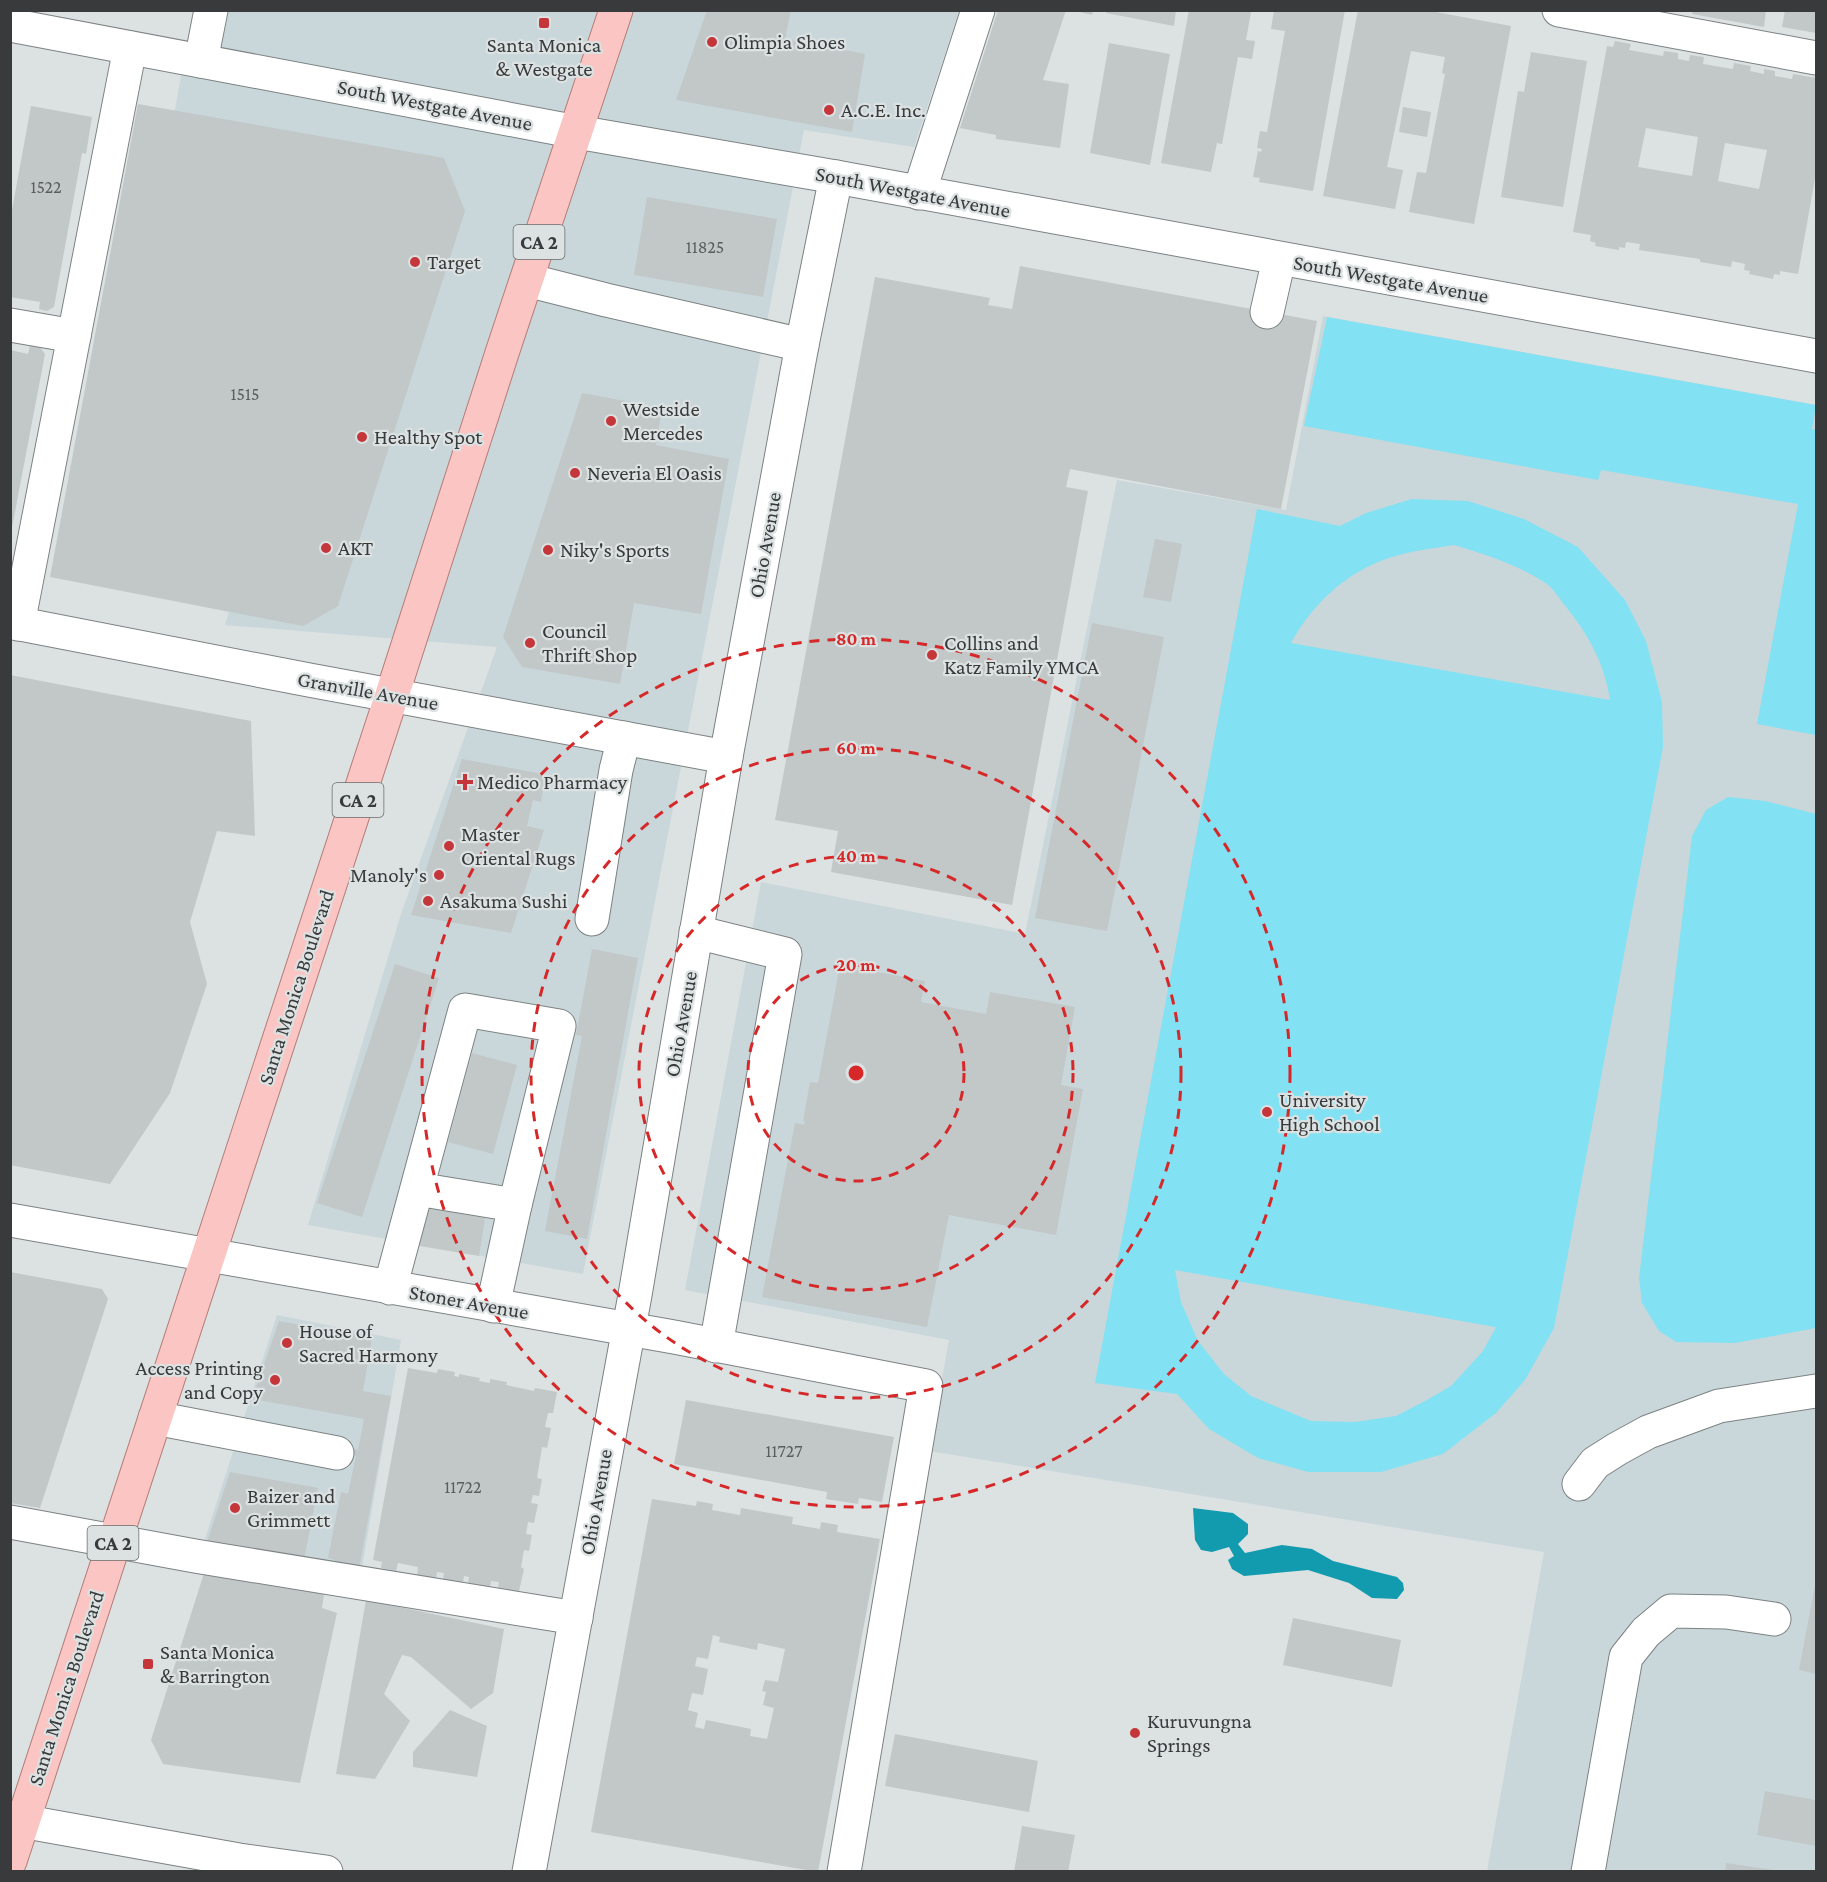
<svg xmlns="http://www.w3.org/2000/svg" width="1827" height="1882" font-family="'Crimson Pro',serif">
<rect width="100%" height="100%" fill="#dce1e2"/>
<g fill="#c9d7da">
<polygon points="226,10 959,11 914,147 804,130 583,1274 308,1225 401,914 497,647 225,625 308,352 139,310 192,15 224,23"/>
<polygon points="1323,316 1816,405 1816,1871 1487,1871 1544,1552 929,1451 949,1340 685,1290 761,882 1025,934 1117,480 1286,510"/>
<polygon points="277,1315 401,1340 361,1573 203,1545"/>
</g>
<g fill="#82e1f2" fill-rule="evenodd">
<polygon points="1327,317 1816,405 1812,429 1816,430 1816,735 1757,724 1798,504 1601,470 1598,480 1304,426"/>
<path d="M1412,499L1468,501L1524,519L1578,547L1625,600L1646,641L1662,702L1663,747L1554,1328L1525,1380L1496,1413L1443,1454L1381,1472H1308L1258,1458L1209,1429L1177,1394L1095,1383L1257,509L1340,526L1366,513ZM1454,545C1487,555 1519,565 1547,584C1553,589 1558,596 1562,602C1587,632 1604,661 1610,700L1291,643C1314,601 1352,567 1399,555C1417,550 1436,548 1454,545ZM1175,1270L1495,1327H1496L1483,1351L1451,1386L1425,1401L1396,1416L1355,1422L1311,1421L1251,1396L1224,1374L1198,1341L1181,1302Z"/>
<polygon points="1728,797 1765,801 1816,814 1816,1328 1735,1343 1676,1342 1659,1331 1642,1303 1639,1278 1692,836 1706,810"/>
</g>
<polygon fill="#129bae" points="1193,1508 1233,1513 1248,1524 1248,1534 1238,1544 1245,1553 1282,1545 1312,1549 1333,1561 1397,1577 1403,1583 1404,1590 1397,1599 1372,1598 1349,1583 1308,1570 1244,1576 1232,1569 1228,1560 1234,1556 1229,1547 1212,1552 1201,1550 1195,1540"/>
<g fill="#c2c7c8" fill-rule="evenodd">
<polygon points="707,10 791,10 785,39 865,54 852,132 676,100"/>
<polygon points="998,10 1066,10 1043,80 1069,84 1060,148 996,139 996,135 960,128"/>
<polygon points="1071,10 1093,10 1092,15"/>
<polygon points="1106,10 1176,10 1174,26 1106,13"/>
<polygon points="1189,10 1251,12 1246,40 1255,41 1252,59 1238,57 1222,144 1217,143 1211,172 1161,163"/>
<polygon points="1274,10 1345,10 1313,191 1259,182 1260,178 1253,177 1258,151 1261,152 1262,149 1257,148 1260,131 1267,132 1285,31 1271,29"/>
<polygon points="1358,10 1425,10 1511,26 1474,224 1409,212 1417,172 1426,173 1445,74 1442,73 1445,57 1411,51 1387,167 1403,170 1395,209 1323,196"/>
<polygon points="1693,10 1766,10 1764,27 1692,14"/>
<polygon points="1785,10 1816,10 1816,33 1782,27"/>
<path d="M1615,41L1631,44L1629,50L1663,56L1664,51L1678,53V59L1689,61L1690,55L1704,57L1703,64L1733,69L1734,63L1751,66L1750,71L1764,74V69L1775,71V76L1792,79L1793,74L1816,78V173L1798,274L1780,271V275L1774,274L1773,279L1749,274L1750,271L1744,270L1745,264L1732,261L1731,267L1700,262V259L1639,250L1640,244L1626,242L1625,248L1619,247V250L1595,246L1596,243L1590,241L1591,235L1573,232L1607,46L1613,47ZM1646,128L1698,137L1692,176L1638,167ZM1725,143L1767,150L1759,189L1718,181Z"/>
<polygon points="1109,43 1170,54 1150,165 1090,153"/>
<polygon points="1531,52 1587,61 1563,207 1501,197 1518,91 1524,92"/>
<polygon points="138,104 444,158 465,211 338,606 303,626 50,577"/>
<polygon points="31,106 92,117 86,154 82,153 54,307 47,311 39,309 40,302 10,297 10,221"/>
<polygon points="1403,107 1431,112 1427,137 1399,132"/>
<polygon points="647,197 777,219 763,297 634,275"/>
<polygon points="1020,266 1317,321 1281,509 1070,469 1066,487 1088,491 1012,905 831,872 838,831 775,820 875,277 990,298 988,305 1012,309"/>
<polygon points="30,345 39,346 45,354 10,538 10,350 28,354"/>
<polygon points="582,393 662,408 656,445 729,459 701,614 634,603 620,684 522,667 503,637"/>
<polygon points="1155,539 1182,544 1171,602 1143,597"/>
<polygon points="1092,623 1164,637 1107,931 1035,918"/>
<polygon points="10,675 251,721 255,836 217,831 190,922 207,984 170,1093 110,1184 10,1165"/>
<polygon points="462,759 537,773 545,777 541,802 533,800 527,826 544,830 511,933 411,915"/>
<polygon points="592,949 638,958 587,1239 545,1231 582,1036 576,1035"/>
<polygon points="395,964 439,978 362,1217 317,1203"/>
<polygon points="840,965 925,981 921,1002 986,1014 990,992 1075,1007 1061,1085 1083,1089 1056,1235 949,1215 927,1327 762,1297 795,1123 804,1125 805,1121 803,1121 810,1082 818,1083"/>
<polygon points="472,1053 517,1065 493,1154 448,1142"/>
<polygon points="421,1207 485,1218 479,1256 414,1245"/>
<polygon points="10,1272 102,1289 108,1299 40,1508 10,1503"/>
<polygon points="279,1321 372,1338 363,1391 391,1396 359,1569 334,1565 335,1560 328,1558 341,1492 348,1494 356,1456 352,1455 353,1449 358,1450 364,1419 252,1399"/>
<polygon points="408,1368 437,1373 438,1369 455,1372 454,1376 459,1377 459,1374 480,1378 479,1381 490,1383 490,1379 507,1382 506,1385 534,1391 535,1388 557,1392 553,1413 548,1413 545,1427 551,1428 547,1448 542,1447 537,1478 542,1479 539,1496 533,1495 531,1503 538,1504 534,1523 528,1522 526,1534 532,1535 529,1551 524,1550 521,1567 524,1569 519,1591 516,1593 498,1589 499,1582 491,1581 490,1587 468,1583 469,1577 464,1576 463,1583 443,1580 444,1573 437,1572 436,1578 417,1575 418,1567 398,1563 396,1571 381,1568 382,1562 373,1560"/>
<polygon points="686,1400 894,1437 882,1502 859,1498 858,1504 826,1499 827,1492 674,1464"/>
<polygon points="230,1472 318,1488 304,1560 207,1542"/>
<path d="M652,1499L696,1506L697,1501L713,1504L712,1510L740,1515L741,1508L793,1517L792,1524L820,1529L821,1522L838,1525L837,1532L880,1539L818,1872L591,1832ZM713,1635L720,1637L719,1642L757,1650L758,1643L785,1649L778,1682L765,1680L762,1691L766,1692L763,1705L774,1708L767,1739L750,1736L751,1729L706,1720L704,1729L695,1727L698,1713L688,1710L692,1693L703,1695L708,1669L695,1666L697,1657L708,1659Z"/>
<polygon points="205,1570 324,1594 322,1608 337,1613 300,1783 163,1764 151,1740"/>
<polygon points="1815,1585 1816,1585 1816,1674 1799,1670"/>
<polygon points="366,1600 504,1629 493,1693 471,1709 411,1657 402,1655 384,1694 410,1721 375,1779 336,1774"/>
<polygon points="1293,1618 1401,1640 1392,1687 1283,1665"/>
<polygon points="450,1710 487,1726 477,1777 413,1767 413,1752"/>
<polygon points="895,1734 1038,1761 1029,1812 885,1786"/>
<polygon points="1765,1791 1816,1800 1816,1846 1757,1835"/>
<polygon points="1022,1826 1075,1835 1068,1872 1014,1872"/>
<polygon points="1726,1863 1773,1870 1773,1872 1725,1872"/>
</g>
<g fill="none" stroke-linecap="round" stroke-linejoin="round">
<defs>
<g id="minor">
<polyline points="1559,10 1816,58"/>
<polyline points="10,25 577,132 836,177 1816,356"/>
<polyline points="201,61 211,10"/>
<polyline points="919,193 978,10"/>
<polyline points="527,280 606,300 802,345"/>
<polyline points="1267,312 1279,259"/>
<polyline points="10,325 74,336"/>
<polyline points="10,622 309,680 726,757"/>
<polyline points="18,624 130,48"/>
<polyline points="592,919 616,770 624,738"/>
<polyline points="696,932 785,954 716,1346"/>
<polyline points="10,1220 674,1337 926,1386 844,1872"/>
<polyline points="390,1288 465,1010 559,1026 515,1205 417,1189"/>
<polyline points="493,1306 515,1205"/>
<polyline points="155,1418 337,1453"/>
<polyline points="1579,1484 1595,1463 1617,1449 1648,1432 1719,1406 1816,1391"/>
<polyline points="10,1522 195,1556 576,1618"/>
<polyline points="10,1819 239,1860 326,1872"/>
<polyline points="529,1872 635,1295 726,757 802,345 836,177"/>
<polyline points="1588,1872 1626,1657 1646,1632 1671,1611 1726,1612 1774,1619"/>
</g>
<polyline id="major" points="10,1861 392,695 502,353 616,10"/>
</defs>
<use href="#minor" stroke="#7d8283" stroke-width="35"/>
<use href="#major" stroke="#b47c78" stroke-width="35"/>
<use href="#minor" stroke="#fff" stroke-width="33"/>
<use href="#major" stroke="#fac5c2" stroke-width="33"/>
</g>
<g fill="none" stroke="#d62828" stroke-width="3" stroke-dasharray="10 8">
<circle cx="856" cy="1073" r="108"/>
<circle cx="856" cy="1073" r="217"/>
<circle cx="856" cy="1073" r="325"/>
<circle cx="856" cy="1073" r="434"/>
</g>
<g fill="#c5363a" stroke="#dce1e2" stroke-width="2">
<rect x="538" y="17" width="12" height="12" rx="3"/>
<circle cx="712" cy="42" r="6"/>
<circle cx="829" cy="110" r="6"/>
<circle cx="415" cy="262" r="6"/>
<circle cx="611" cy="421" r="6"/>
<circle cx="362" cy="437" r="6"/>
<circle cx="575" cy="473" r="6"/>
<circle cx="326" cy="548" r="6"/>
<circle cx="548" cy="550" r="6"/>
<circle cx="530" cy="643" r="6"/>
<circle cx="932" cy="655" r="6"/>
<path d="M462 773h6v6h6v6h-6v6h-6v-6h-6v-6h6z"/>
<circle cx="449" cy="846" r="6"/>
<circle cx="439" cy="875" r="6"/>
<circle cx="428" cy="901" r="6"/>
<circle cx="1267" cy="1112" r="6"/>
<circle cx="287" cy="1343" r="6"/>
<circle cx="275" cy="1380" r="6"/>
<circle cx="235" cy="1508" r="6"/>
<rect x="142" y="1658" width="12" height="12" rx="3"/>
<circle cx="1135" cy="1733" r="6"/>
</g>
<g text-anchor="middle" dominant-baseline="central" stroke-width="4.5" stroke-linejoin="round" paint-order="stroke">
<g font-size="18" fill="#5a5d5e">
<text x="46" y="187">1522</text>
<text x="705" y="247">11825</text>
<text x="245" y="394">1515</text>
<text x="784" y="1451">11727</text>
<text x="463" y="1487">11722</text>
</g>
<g fill="#dce1e2" stroke="#696c6d" stroke-width="1.5">
<rect x="513.5" y="225" width="51" height="34" rx="4.5"/>
<rect x="332.5" y="783" width="51" height="34" rx="4.5"/>
<rect x="87.5" y="1526" width="51" height="34" rx="4.5"/>
</g>
<g font-size="20" font-weight="bold" fill="#383a3b">
<text x="539" y="242">CA 2</text>
<text x="358" y="800">CA 2</text>
<text x="113" y="1543">CA 2</text>
</g>
<g font-size="21" fill="#383a3b" stroke="#dce1e2" text-anchor="start">
<text x="724" y="42">Olimpia Shoes</text>
<text x="544" y="45" text-anchor="middle">Santa Monica<tspan x="544" dy="24">&amp; Westgate</tspan></text>
<text x="841" y="110">A.C.E. Inc.</text>
<text x="427" y="262">Target</text>
<text x="623" y="409">Westside<tspan x="623" dy="24">Mercedes</tspan></text>
<text x="374" y="437">Healthy Spot</text>
<text x="587" y="473">Neveria El Oasis</text>
<text x="338" y="548">AKT</text>
<text x="560" y="550">Niky's Sports</text>
<text x="542" y="631">Council<tspan x="542" dy="24">Thrift Shop</tspan></text>
<text x="944" y="643">Collins and<tspan x="944" dy="24">Katz Family YMCA</tspan></text>
<text x="477" y="782">Medico Pharmacy</text>
<text x="461" y="834">Master<tspan x="461" dy="24">Oriental Rugs</tspan></text>
<text x="427" y="875" text-anchor="end">Manoly's</text>
<text x="440" y="901">Asakuma Sushi</text>
<text x="1279" y="1100">University<tspan x="1279" dy="24">High School</tspan></text>
<text x="299" y="1331">House of<tspan x="299" dy="24">Sacred Harmony</tspan></text>
<text x="263" y="1368" text-anchor="end">Access Printing<tspan x="263" dy="24">and Copy</tspan></text>
<text x="247" y="1496">Baizer and<tspan x="247" dy="24">Grimmett</tspan></text>
<text x="160" y="1652">Santa Monica<tspan x="160" dy="24">&amp; Barrington</tspan></text>
<text x="1147" y="1721">Kuruvungna<tspan x="1147" dy="24">Springs</tspan></text>
</g>
<g font-size="21" fill="#383a3b" stroke="#dce1e2">
<text transform="translate(435 105) rotate(11)">South Westgate Avenue</text>
<text transform="translate(913 192) rotate(11)">South Westgate Avenue</text>
<text transform="translate(1391 279) rotate(10)">South Westgate Avenue</text>
<text transform="translate(765 545) rotate(-80)">Ohio Avenue</text>
<text transform="translate(368 691) rotate(10)">Granville Avenue</text>
<text transform="translate(296 987) rotate(-72)">Santa Monica Boulevard</text>
<text transform="translate(681 1024) rotate(-80)">Ohio Avenue</text>
<text transform="translate(469 1302) rotate(10)">Stoner Avenue</text>
<text transform="translate(596 1502) rotate(-80)">Ohio Avenue</text>
<text transform="translate(66 1688) rotate(-72)">Santa Monica Boulevard</text>
</g>
</g>
<circle cx="856" cy="1073" r="9" fill="#d62828" stroke="#dce1e2" stroke-width="3"/>
<g font-size="18" text-anchor="middle" font-weight="bold" fill="#d62828" stroke="#dce1e2" stroke-width="4.5" stroke-linejoin="round" paint-order="stroke">
<text x="856" y="645">80 m</text>
<text x="856" y="754">60 m</text>
<text x="856" y="862">40 m</text>
<text x="856" y="971">20 m</text>
</g>
<rect width="1827" height="1882" fill="none" stroke="#383a3b" stroke-width="24"/>
</svg>
